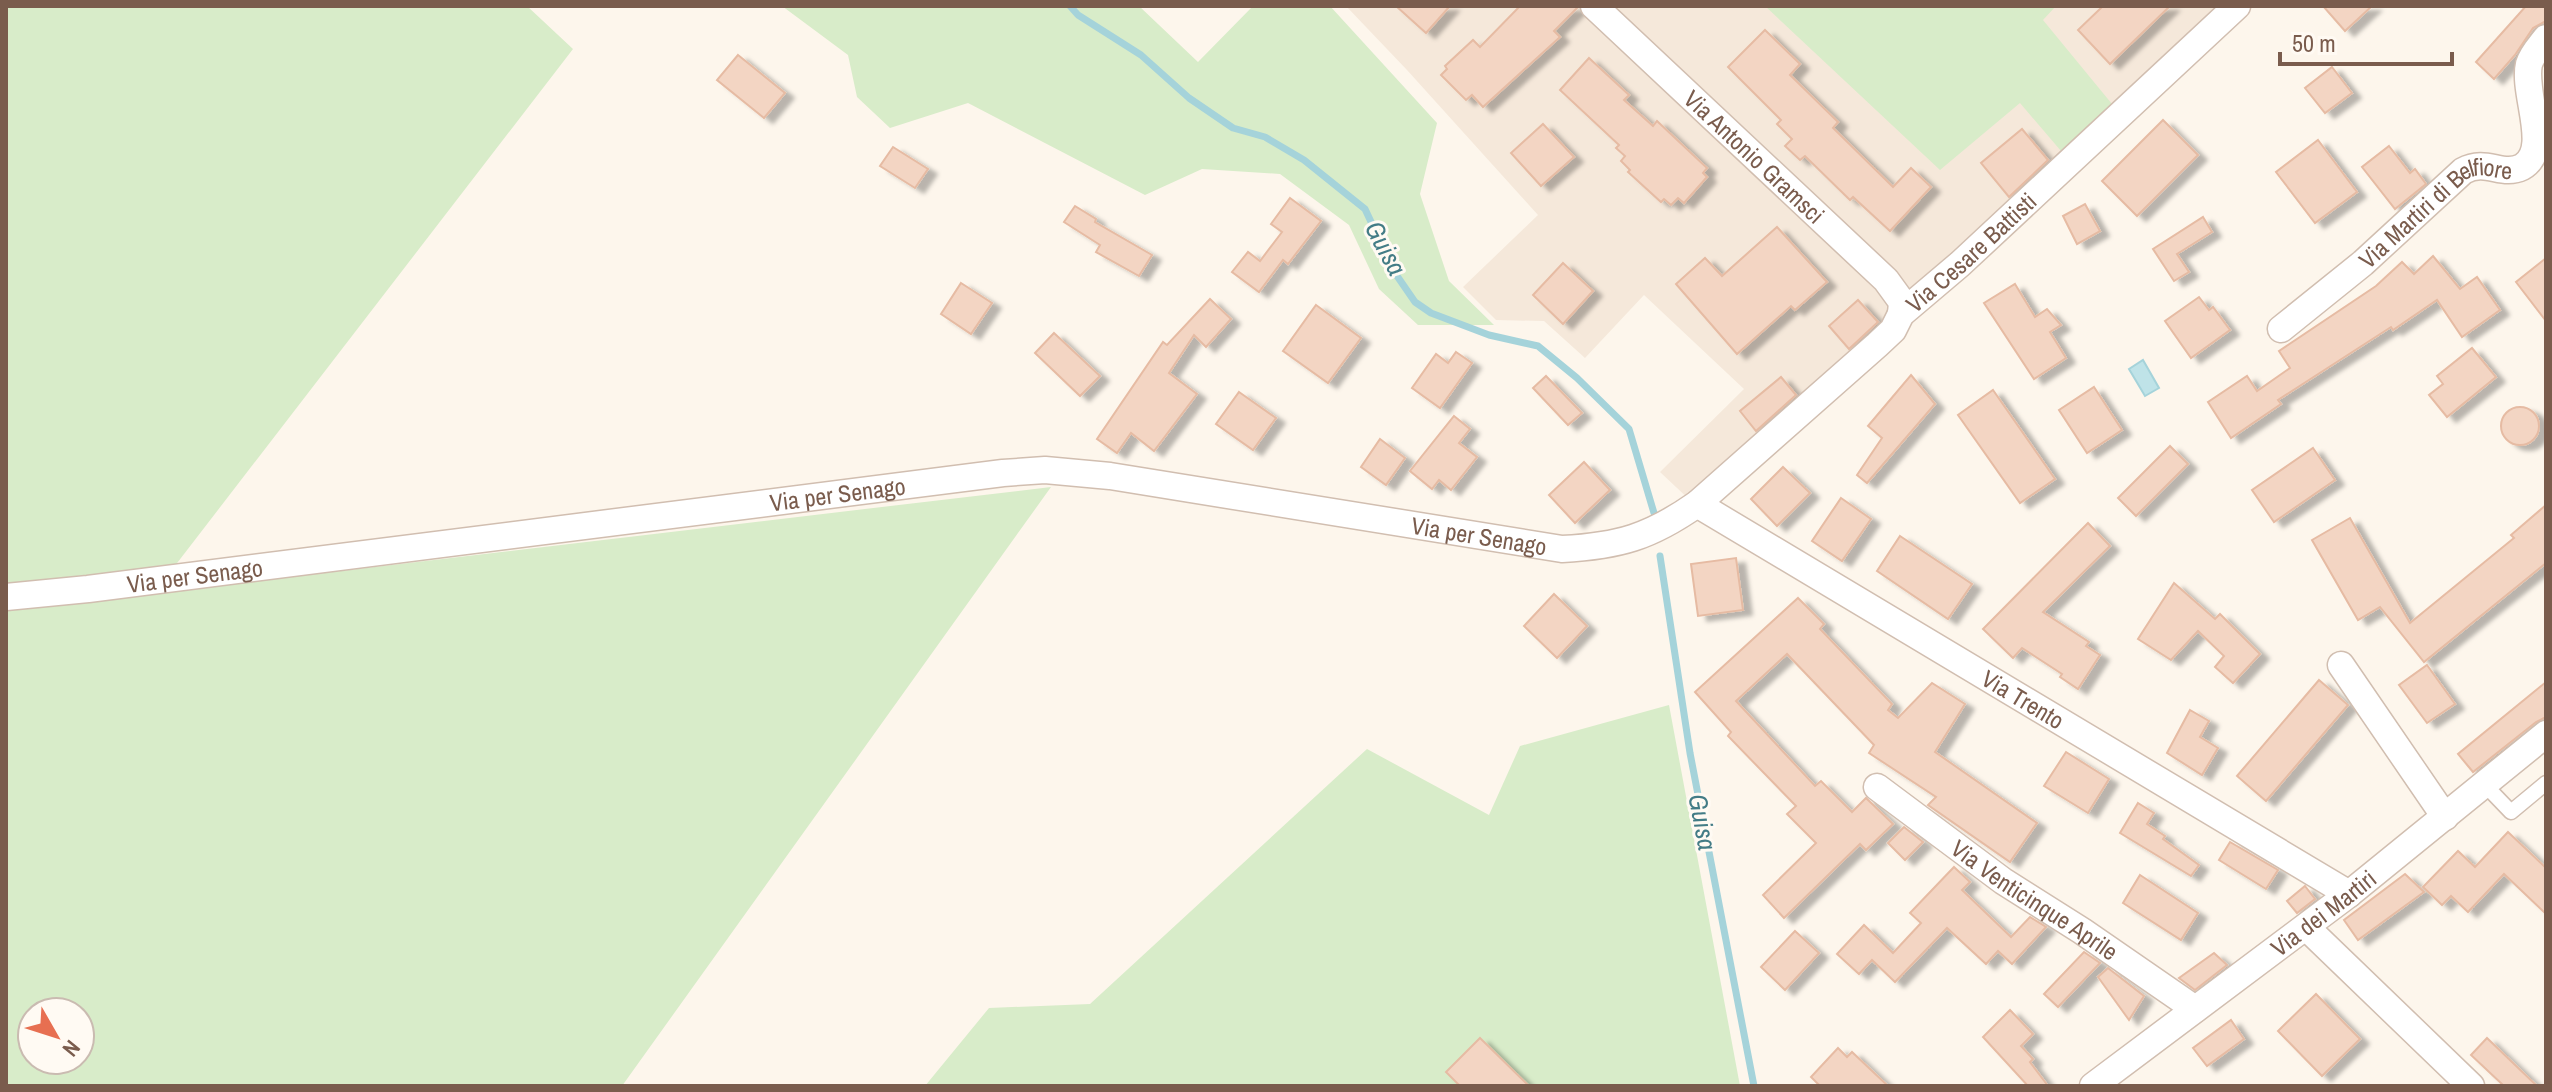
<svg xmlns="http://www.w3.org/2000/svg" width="2552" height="1092" font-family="'Archivo Narrow',sans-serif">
<defs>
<filter id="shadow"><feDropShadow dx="9" dy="5" stdDeviation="2" flood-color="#0004"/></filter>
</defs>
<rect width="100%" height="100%" fill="#fdf6ec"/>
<polygon fill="#f5e8da" points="1346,6 2231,6 1693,503 1660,472 1744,389 1644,295 1585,358 1544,321 1496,320 1463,287 1538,215 1407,70"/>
<g fill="#d8ecc9" fill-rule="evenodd">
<path d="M6,6H527L573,49L154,593L1051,487L622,1086H6ZM32,1012H80V1060H32Z"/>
<polygon points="782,6 1139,6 1198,62 1253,6 1330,6 1437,123 1420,194 1449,281 1494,325 1418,325 1379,289 1349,225 1280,174 1202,169 1145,195 968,103 890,128 857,97 848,55"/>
<polygon points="1765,6 2056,6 2043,20 2112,104 2061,151 2020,103 1940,170"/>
<polygon points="1669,705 1740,1086 925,1086 989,1008 1090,1004 1367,749 1489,815 1520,746"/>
</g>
<polygon fill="#bfe3e8" stroke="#a5d3da" stroke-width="2" points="2143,360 2159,388 2145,396 2129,369"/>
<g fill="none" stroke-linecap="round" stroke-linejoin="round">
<g stroke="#a5d3da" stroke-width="7">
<polyline points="1070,6 1078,15 1141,55 1189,98 1233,128 1265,137 1304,160 1365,209 1395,273 1415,302 1431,313 1489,335 1538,346 1577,378 1629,429 1654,513"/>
<polyline points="1660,556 1690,753 1754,1086"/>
</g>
</g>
<g fill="#f3d5c3" stroke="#e6bba3" stroke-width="2" filter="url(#shadow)">
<polygon points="1396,6 1450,6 1426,33"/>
<polygon points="1520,6 1578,7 1554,31 1560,37 1483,107 1472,95 1466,100 1441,75 1447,69 1445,66 1473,40 1480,47"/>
<polygon points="2103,6 2170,6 2110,64 2078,30"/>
<polygon points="2323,6 2372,6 2345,31"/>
<polygon points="2526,6 2546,6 2546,21 2533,28 2515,55 2494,79 2476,62"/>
<polygon points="1765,30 1800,64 1790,75 1838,122 1833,128 1893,187 1911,168 1931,187 1890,231 1853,197 1850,200 1805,156 1800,160 1785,146 1792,139 1777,124 1781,120 1728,67"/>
<polygon points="738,55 785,93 764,118 717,80"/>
<polygon points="1589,58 1629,95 1624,100 1653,126 1657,121 1707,168 1703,173 1707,177 1684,203 1678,198 1671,205 1664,199 1661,202 1628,172 1630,170 1621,161 1625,156 1616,148 1619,145 1560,90"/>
<polygon points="2332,67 2352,93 2325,113 2305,88"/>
<polygon points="2163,120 2198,155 2137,216 2102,181"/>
<polygon points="1543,124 1574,157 1541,186 1511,153"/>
<polygon points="2022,129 2048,160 2009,197 1981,163"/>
<polygon points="2318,140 2357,192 2315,223 2276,172"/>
<polygon points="2389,146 2410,173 2415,169 2426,184 2395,209 2362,167"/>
<polygon points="893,147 928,169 915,188 880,166"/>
<polygon points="1290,198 1321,221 1288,264 1283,260 1259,292 1232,272 1248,252 1260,261 1282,232 1271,224"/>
<polygon points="2085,204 2100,231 2077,244 2063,216"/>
<polygon points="1075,206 1096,219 1095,222 1152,255 1139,276 1096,252 1100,245 1064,222"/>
<polygon points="2203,217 2212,232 2177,254 2189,272 2174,281 2153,249"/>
<polygon points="1777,227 1827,282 1795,310 1791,306 1737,354 1676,284 1705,258 1722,276"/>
<polygon points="2433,256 2460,289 2477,277 2500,310 2462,337 2437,300 2393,330 2391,327 2278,400 2281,404 2231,438 2208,402 2247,376 2257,391 2290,368 2279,351 2376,286 2402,262 2414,274"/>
<polygon points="2546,258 2546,321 2516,282"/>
<polygon points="1563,263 1593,291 1563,324 1533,295"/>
<polygon points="961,283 992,303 971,334 941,314"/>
<polygon points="2015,284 2035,317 2047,309 2061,325 2050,332 2066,358 2034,379 1984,303"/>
<polygon points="2199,297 2209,310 2213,307 2230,330 2191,358 2165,321"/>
<polygon points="1210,299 1231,319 1206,347 1194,335 1169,373 1197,394 1154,451 1131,433 1117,453 1097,439 1163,342 1167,345"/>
<polygon points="1858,300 1878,322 1849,349 1829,326"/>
<polygon points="1316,305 1361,338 1328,383 1283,351"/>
<polygon points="1054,333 1100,376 1080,396 1035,353"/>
<polygon points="2472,348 2496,377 2447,417 2429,395 2443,384 2437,376"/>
<polygon points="1456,352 1472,363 1440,408 1412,388 1436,354 1448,363"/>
<polygon points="1911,375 1935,404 1867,483 1857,475 1882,438 1868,426"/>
<polygon points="1546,376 1582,413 1568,425 1533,388"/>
<polygon points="1781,377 1796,395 1756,431 1740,411"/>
<polygon points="2094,387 2122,430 2087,453 2059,410"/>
<polygon points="1993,390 2055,479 2020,503 1958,415"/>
<polygon points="1239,392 1276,418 1253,450 1216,424"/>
<circle cx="2520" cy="426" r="19"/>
<polygon points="1454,416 1470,429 1459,443 1477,457 1451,490 1439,480 1432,489 1410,471"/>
<polygon points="1380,439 1405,458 1386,485 1361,467"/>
<polygon points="2170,446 2188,464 2136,516 2118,498"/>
<polygon points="2313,448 2335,480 2274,522 2252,490"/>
<polygon points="1584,462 1610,490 1575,523 1549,495"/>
<polygon points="1783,467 1810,493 1777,526 1751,499"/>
<polygon points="1841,498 1871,519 1842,561 1812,541"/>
<polygon points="2546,505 2546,563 2424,662 2380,607 2358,620 2312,540 2350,518 2410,623 2514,538 2511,535"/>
<polygon points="2088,523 2110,546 2043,612 2089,642 2086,646 2100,655 2078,689 2060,677 2062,674 2022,648 2013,658 1983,629"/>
<polygon points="1900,536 1972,584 1948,619 1877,571"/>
<polygon points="1736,558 1743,610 1698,616 1691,564"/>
<polygon points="2174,583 2215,619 2220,614 2260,654 2233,683 2215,667 2224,656 2198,631 2171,660 2138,639"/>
<polygon points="1554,594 1587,626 1557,658 1524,626"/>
<polygon points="1798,598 1824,624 1820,629 1892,704 1888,710 1898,718 1932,683 1965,704 1935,752 2037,823 2010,862 1928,805 1936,797 1869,753 1874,745 1787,654 1736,701 1815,786 1821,781 1852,812 1866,798 1893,824 1866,850 1860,844 1784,918 1763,895 1816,843 1787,814 1796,806 1728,736 1731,732 1695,692"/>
<polygon points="2427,665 2455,704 2427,723 2399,685"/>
<polygon points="2319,680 2348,705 2266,801 2237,776"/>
<polygon points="2546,682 2546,717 2536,722 2473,772 2458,754"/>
<polygon points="2190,710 2209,721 2200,737 2218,748 2202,775 2167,753"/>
<polygon points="2066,752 2109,779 2088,813 2044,786"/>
<polygon points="2138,803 2154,813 2147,824 2165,836 2163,839 2199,865 2191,876 2120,833"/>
<polygon points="1904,827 1923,842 1905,860 1888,843"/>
<polygon points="2508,832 2546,868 2546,914 2504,874 2468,912 2451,896 2442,905 2423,887 2458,851 2475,867"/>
<polygon points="2230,842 2278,870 2266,889 2219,860"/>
<polygon points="1954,867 1970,882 1962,890 2011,937 2030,917 2046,927 2012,964 1998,951 1986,964 1947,928 1895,982 1872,960 1859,974 1837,954 1864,925 1893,953 1921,923 1910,913"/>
<polygon points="2405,874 2424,892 2358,940 2344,920"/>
<polygon points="2140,875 2198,913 2181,940 2123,903"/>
<polygon points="2305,886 2315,899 2297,913 2287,901"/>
<polygon points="1795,931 1819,953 1785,990 1761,967"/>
<polygon points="2084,952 2100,963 2058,1007 2044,994"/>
<polygon points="2214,953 2227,965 2195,990 2179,978"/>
<polygon points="2108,968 2144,996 2129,1020 2098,977"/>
<polygon points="2316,994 2360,1039 2322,1076 2278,1031"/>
<polygon points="2010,1010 2033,1034 2021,1046 2033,1059 2030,1062 2048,1086 2028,1086 1983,1037"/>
<polygon points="2231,1020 2244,1039 2207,1066 2193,1048"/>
<polygon points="1480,1038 1529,1086 1460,1086 1446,1072"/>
<polygon points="2487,1038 2537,1086 2504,1086 2471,1055"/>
<polygon points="1838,1048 1847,1057 1852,1052 1888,1086 1820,1086 1811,1077"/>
</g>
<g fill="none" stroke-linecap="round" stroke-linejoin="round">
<defs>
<polyline id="lane" points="2485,785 2511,812 2546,783"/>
<g id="street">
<path id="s1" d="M1594,6L1886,280L1902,302L1901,314"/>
<path id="s2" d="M2281,329L2363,263L2463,171C2487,158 2501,177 2522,167C2552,150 2522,94 2529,64C2532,54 2540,46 2546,38"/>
<path id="s3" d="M1697,504L2349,894"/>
<path id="s4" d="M6,597L88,589L1003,473L1045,470L1110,476L1562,549C1619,546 1650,537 1697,504L1877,345L1893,330L1901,314L1960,264L2237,6"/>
<polyline points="2341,665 2445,817"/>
<path id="s5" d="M1877,787L2003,881L2082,931L2195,1009"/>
<polyline points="2306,927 2471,1086"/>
<path id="s6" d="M2093,1086L2349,894L2546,734"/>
</g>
</defs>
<use href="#lane" stroke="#d1beb0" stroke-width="17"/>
<use href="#street" stroke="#d1beb0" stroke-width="29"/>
<use href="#lane" stroke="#fff" stroke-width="14"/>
<use href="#street" stroke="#fff" stroke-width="26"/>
</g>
<g text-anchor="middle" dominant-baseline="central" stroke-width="6" stroke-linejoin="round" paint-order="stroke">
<g font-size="24" fill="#7a5c4d" stroke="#fffaf3">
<text stroke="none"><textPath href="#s1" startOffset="220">Via Antonio Gramsci</textPath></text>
<text stroke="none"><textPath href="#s2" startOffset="198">Via Martiri di Belfiore</textPath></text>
<text stroke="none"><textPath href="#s4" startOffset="2088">Via Cesare Battisti</textPath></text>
<text stroke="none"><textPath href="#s4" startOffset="838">Via per Senago</textPath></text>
<text stroke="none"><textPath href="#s4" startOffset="1486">Via per Senago</textPath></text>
<text stroke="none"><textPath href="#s4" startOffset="190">Via per Senago</textPath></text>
<text stroke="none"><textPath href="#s3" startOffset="380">Via Trento</textPath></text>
<text stroke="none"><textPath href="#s5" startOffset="194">Via Venticinque Aprile</textPath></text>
<text stroke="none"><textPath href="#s6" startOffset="288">Via dei Martiri</textPath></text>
</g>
<g font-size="26" font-style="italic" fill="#437c86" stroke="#fffaf3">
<text transform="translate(1386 248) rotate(62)">Guisa</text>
<text transform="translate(1703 822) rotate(79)">Guisa</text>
</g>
</g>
<rect width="2552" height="1092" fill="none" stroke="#7a5c4d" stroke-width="16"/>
<g transform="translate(56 1036) rotate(129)"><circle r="38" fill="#fffaf3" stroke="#cabbb1" stroke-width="2"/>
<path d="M0-6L14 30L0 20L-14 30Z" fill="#e76f51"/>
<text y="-12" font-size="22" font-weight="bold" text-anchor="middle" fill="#7a5c4d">N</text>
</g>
<path d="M2280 52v12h172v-12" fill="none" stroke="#7a5c4d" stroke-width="4"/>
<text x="2292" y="52" font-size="24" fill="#7a5c4d" stroke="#fffaf3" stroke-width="6" paint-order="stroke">50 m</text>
</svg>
